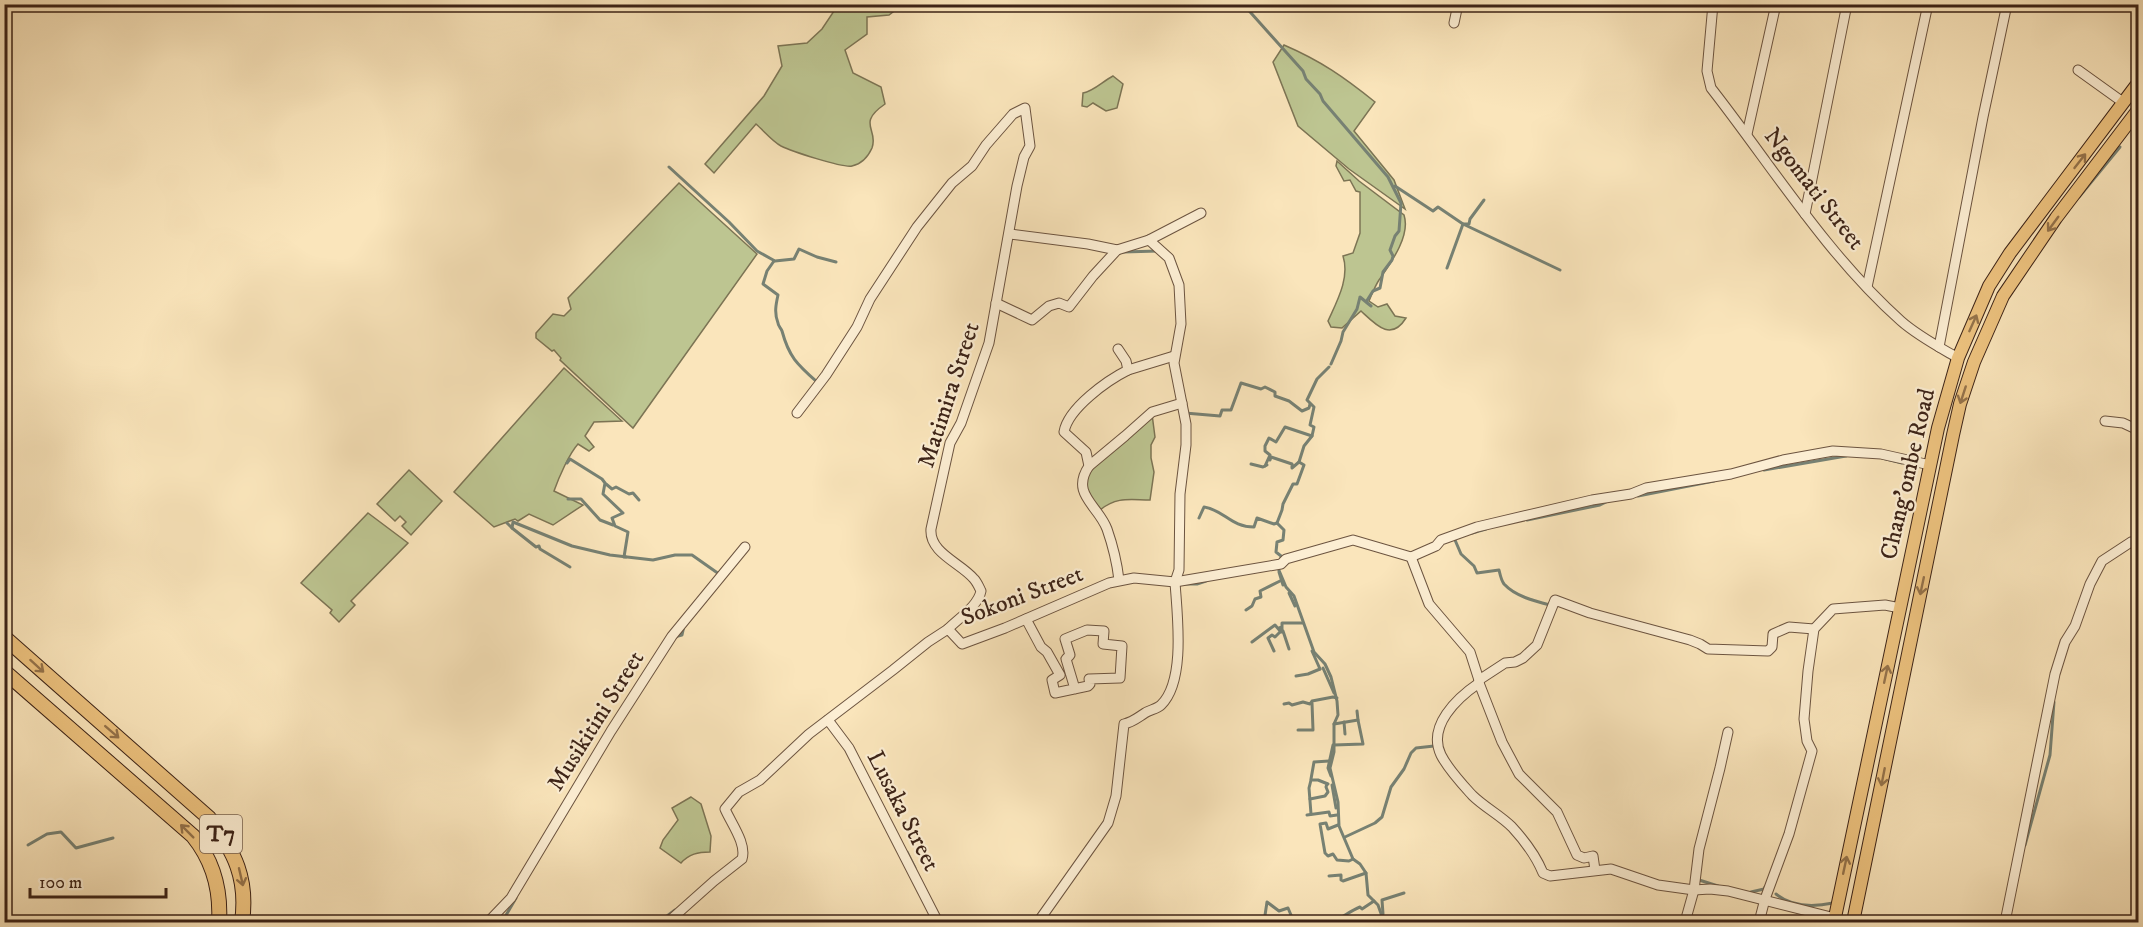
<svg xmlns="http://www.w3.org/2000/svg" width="2143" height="927" font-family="'IM FELL DW Pica',serif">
<rect width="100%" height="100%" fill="#fae5bb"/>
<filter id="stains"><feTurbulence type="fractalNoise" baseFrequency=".00333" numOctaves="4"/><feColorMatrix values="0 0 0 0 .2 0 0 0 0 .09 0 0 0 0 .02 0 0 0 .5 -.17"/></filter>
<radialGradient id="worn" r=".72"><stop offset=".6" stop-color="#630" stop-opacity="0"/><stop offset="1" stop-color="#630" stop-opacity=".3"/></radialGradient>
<g fill="#bdc591" stroke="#7c7454" stroke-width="1.5">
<path d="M838,5H902L889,15L867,17V34L845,50L853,73L881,87L885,104C856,124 879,129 872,148C868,157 861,164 852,166C842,168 791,151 781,146C772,141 764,131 756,124L714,173L705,164L764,96L782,66L778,46L807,43L822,29Z"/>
<path d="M1284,45C1321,61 1344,77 1375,102L1354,131L1394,180L1405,209L1349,169L1298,126L1273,62Z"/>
<path d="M1113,76L1123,84L1117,108L1106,111L1093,103L1087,107L1082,106L1083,93C1094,91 1103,81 1113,76Z"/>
<path d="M1337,161L1359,181L1404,215C1411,236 1390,264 1379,280C1375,286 1372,294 1369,301L1378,307L1387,304L1395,316L1406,318C1391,342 1376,325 1361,311L1342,328L1331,327L1328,321C1337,301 1350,278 1343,256L1353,253L1360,233V192L1356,191L1350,180L1344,181L1336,166Z"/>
<polygon points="679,183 757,254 633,428 560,360 561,358 554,350 552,351 536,338 536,333 553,314 564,316 571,309 568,298"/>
<path d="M564,368L622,421L594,422L585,436L594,447L589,451L578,444C569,454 559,477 554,491L583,505L553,525L529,514L518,521L515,519L494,527L454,492Z"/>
<path d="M1152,414L1155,437L1151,445V458L1154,472L1150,500C1131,500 1117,496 1100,510L1086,492L1084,477L1098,460Z"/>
<polygon points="409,470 442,501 411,535 402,526 406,522 400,516 395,521 377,504"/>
<polygon points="368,513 408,543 351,601 355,605 339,622 330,613 332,610 301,583"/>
<path d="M691,797L701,804L711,836L710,852C698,852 689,854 681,863L660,848L663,840L678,820L672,808Z"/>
</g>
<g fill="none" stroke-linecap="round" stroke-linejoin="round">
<g stroke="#778173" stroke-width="3">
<polyline points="1243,4 1303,71 1306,79 1320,94 1323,101 1388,177 1401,203 1399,231 1395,236 1390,250 1393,256 1392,260 1383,272 1380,288 1373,291 1366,302 1371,306 1360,297 1357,309 1343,332 1341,341 1331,364"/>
<polyline points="669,167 729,222 757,251 775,261 794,259 799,249 817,257 836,262"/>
<polyline points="1395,186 1433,211 1438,207 1463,224 1469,224 1470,219 1484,200"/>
<polyline points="2079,197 2120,147"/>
<polyline points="1123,252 1158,251"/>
<path d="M774,261L767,271L763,284L778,295C776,304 774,313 778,323C778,326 781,328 782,331C789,357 797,364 817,382"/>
<polyline points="1447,268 1463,224 1560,270"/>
<polyline points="1185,413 1220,416 1222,410 1231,410 1241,383 1261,389 1265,387 1275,392 1275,396 1289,401 1302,411 1309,408 1310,404"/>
<polyline points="1882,458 1902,463"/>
<polyline points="1270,460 1271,457 1292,464 1292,468 1299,462"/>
<polyline points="567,463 570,459 602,479 605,483 603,494 623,513 612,518 615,526 628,532 624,557 626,557"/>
<polyline points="1251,464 1263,467 1267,465"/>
<polyline points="1265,466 1270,455 1265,451 1265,446 1269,438 1276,442 1285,427 1312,436"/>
<polyline points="1764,470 1846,456"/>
<polyline points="606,484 612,489 616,487 629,494 633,493 639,500"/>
<polyline points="1638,496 1714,481"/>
<polyline points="568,499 581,499 600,520 613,525"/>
<path d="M1199,518L1204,507C1224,510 1231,527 1254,527L1257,518L1274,524L1277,523"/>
<polyline points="1527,520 1600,505 1608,501"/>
<polyline points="507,523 512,528 513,522 572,546 610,555 653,560 675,555 692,555 719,574"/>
<polyline points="512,528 536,547 539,546 540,549 570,567"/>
<polyline points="1472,533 1486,529"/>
<path d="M1455,540L1461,554L1474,566L1477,573L1499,570C1500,574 1501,580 1504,584C1515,596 1534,601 1550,605L1551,604"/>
<polyline points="1281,559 1281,556 1276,552 1277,542 1283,540 1284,530 1277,523 1282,510 1283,504 1293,484 1297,484 1304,465 1299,462 1304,446 1312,436 1314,427 1310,425 1314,407 1307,400 1317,379 1329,367"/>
<polyline points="1278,568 1286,587 1294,596 1314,652 1325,664 1331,677 1337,701 1338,715 1334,724 1334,752 1330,768 1338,802 1339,826 1353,859 1360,864 1366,873 1368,895 1378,905 1384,922"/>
<polyline points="1279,572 1283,585"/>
<polyline points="1186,584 1197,584 1206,581"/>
<polyline points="1289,593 1295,606"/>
<polyline points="1246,610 1252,606 1255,599 1261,597 1260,591 1280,581"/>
<polyline points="1283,631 1289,649"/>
<polyline points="674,637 682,635 684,626"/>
<polyline points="1252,642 1275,625 1281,632 1279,628 1282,627 1282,632 1282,623 1303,623"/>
<polyline points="1274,651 1268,638 1272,635 1275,637 1280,632"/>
<polyline points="1312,651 1320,669"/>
<polyline points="1323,668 1334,693"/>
<polyline points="1296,676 1308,674 1320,669"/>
<polyline points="1284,704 1289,703 1292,705 1303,702 1310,704 1312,701 1333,697 1337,698"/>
<polyline points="1344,722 1345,734"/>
<polyline points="1334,724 1358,720 1357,711"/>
<polyline points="1298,730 1313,730 1312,703"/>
<polyline points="1334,745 1363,744 1358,720"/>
<polyline points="1331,776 1328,768 1333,745"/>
<polyline points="1311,779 1314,762 1329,761"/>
<polyline points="1332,785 1336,808"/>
<polyline points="1310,799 1325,796 1328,792 1326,787 1327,784"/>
<polyline points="1311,814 1309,788 1311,780 1318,780 1328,784"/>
<polyline points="1307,815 1329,812 1330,816 1337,815"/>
<polyline points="1338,825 1328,829 1326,823 1320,824 1325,853 1328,856 1333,854 1337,860 1349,861 1353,859"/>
<polyline points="1345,837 1375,823 1382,817 1391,787 1404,769 1411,753 1416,748 1434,746"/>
<polyline points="28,845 47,834 61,832 76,848 113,838"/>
<polyline points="2025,845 2050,755 2054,702"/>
<polyline points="907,852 915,868"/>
<polyline points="1329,876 1341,875 1341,880 1343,881 1366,873"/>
<polyline points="1696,879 1718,886"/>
<polyline points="1751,892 1764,889 1765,887"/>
<path d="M1776,894C1792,907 1814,907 1833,903"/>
<polyline points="1383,914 1382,900 1404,893"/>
<polyline points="512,922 505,917 516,898"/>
<polyline points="659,922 675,910"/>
<polyline points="1044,922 1048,915"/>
<polyline points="1264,922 1267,902 1279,911 1288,908 1294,922"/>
<path d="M1332,922C1342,918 1350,911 1360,907L1362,909L1374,901"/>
<polyline points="1411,922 1412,922"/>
</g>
<defs>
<g id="minor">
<path d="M1713,4L1707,71L1711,88C1772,166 1826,254 1901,321C1918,336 1939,347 1958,358"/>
<polyline points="1454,23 1458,4"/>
<polyline points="2078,70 2124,103"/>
<polyline points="1747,134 1776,4"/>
<polyline points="1805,214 1847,4"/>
<polyline points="1010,234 1088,244 1117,250 1149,240 1201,213"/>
<polyline points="1867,287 1928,4"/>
<polyline points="996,303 1032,320 1049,306 1059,303 1069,307 1093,276 1117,250"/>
<polyline points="1939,347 1983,117 2007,4"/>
<path d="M1118,349L1126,361L1128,370C1108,380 1068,408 1064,432L1086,452L1089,466C1070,494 1098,505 1107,529C1113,546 1117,563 1119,580"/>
<polyline points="1128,370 1174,356"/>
<path d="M797,413L826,375L857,327L870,299L917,227L952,183L972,166L986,145L1013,114L1025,108L1030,146L1024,157L1017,186L989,343L961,423L950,443L931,529C929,553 961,563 974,579C977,582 979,587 981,591C978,606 959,618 948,629"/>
<polyline points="2105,421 2123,423 2138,430"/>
<polyline points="1089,466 1125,436 1152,412 1182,403"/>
<polyline points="1411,557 1429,604 1470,652 1479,680 1479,683 1502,742 1519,774 1557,812 1577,855 1584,858 1593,856 1595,870"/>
<polyline points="1026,619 1041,647 1047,652 1060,675 1052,680 1055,693 1088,686 1090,684 1089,679 1120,678 1122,646 1103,644 1104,631 1087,630 1065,639 1070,655 1066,659 1075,689"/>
<polyline points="1479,680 1505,663 1515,662 1523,658 1537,645 1555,600 1590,613 1690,640 1700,644 1708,649 1768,651 1772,647 1773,634 1789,627 1814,629"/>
<path d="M1479,683C1457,698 1427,726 1441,755C1448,769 1462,784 1472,795C1484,807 1500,815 1512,827C1524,840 1536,856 1543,873L1550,876L1611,869L1658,885L1694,890L1710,889L1728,891L1835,918"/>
<polyline points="828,720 849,748 938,922"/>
<polyline points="488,922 511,898 611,731 672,636 745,547"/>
<path d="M668,922L714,881L742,859C747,844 731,823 725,809L739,792L760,780L809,734L893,670L928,642L948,629L962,644L1005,628L1109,583L1134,578L1175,582L1281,564L1286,559L1353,540L1411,557L1436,546L1441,540L1477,527L1592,500L1631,494L1646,488L1731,474L1783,460L1833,451L1881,454L1930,465"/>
<path d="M1038,922L1108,823L1116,796L1124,724C1133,722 1137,718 1145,713C1149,710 1157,709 1161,705C1186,681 1177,614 1175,582L1179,570L1180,494L1186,445V424L1174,363L1181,324L1179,285L1169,258L1149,240"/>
<polyline points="1685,922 1694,890 1699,849 1720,768 1728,732"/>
<polyline points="1759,922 1765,899 1789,834 1812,751 1807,741 1804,719 1808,671 1814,629 1833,609 1885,605 1895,607"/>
<polyline points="2005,922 2055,674 2065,642 2075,626 2090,584 2102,561 2131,542 2138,541"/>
</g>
<g id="major">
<polyline points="1834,922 1938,428 1958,358 1989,286 2010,253 2138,83"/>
<polyline points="1853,922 1953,435 1960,404 1974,362 2003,296 2056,218 2138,110"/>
</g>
<g id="highway">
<path d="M4,637L209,818C235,852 248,879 242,922"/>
<path d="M4,671L193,836C214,862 221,890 219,922"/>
</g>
</defs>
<use href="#minor" stroke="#6c5440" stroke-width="11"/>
<use href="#major" stroke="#3c2317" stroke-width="14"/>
<use href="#highway" stroke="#3c2317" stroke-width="16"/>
<use href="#minor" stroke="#fceed3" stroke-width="9"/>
<use href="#major" stroke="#edc27e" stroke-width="12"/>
<use href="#highway" stroke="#edc27e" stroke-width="14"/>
</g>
<defs><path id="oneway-shaft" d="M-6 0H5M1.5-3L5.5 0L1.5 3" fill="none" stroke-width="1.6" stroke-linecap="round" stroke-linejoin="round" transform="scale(1.5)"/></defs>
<g stroke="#94724a">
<use href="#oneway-shaft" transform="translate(2080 161) rotate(-52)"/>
<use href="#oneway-shaft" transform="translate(2053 224) rotate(126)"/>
<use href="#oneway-shaft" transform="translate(1973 323) rotate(-66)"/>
<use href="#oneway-shaft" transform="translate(1963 395) rotate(108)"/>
<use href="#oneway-shaft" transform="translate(1922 586) rotate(102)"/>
<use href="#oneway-shaft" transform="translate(37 666) rotate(42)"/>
<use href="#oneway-shaft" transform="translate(1886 674) rotate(-78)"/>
<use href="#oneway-shaft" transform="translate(112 732) rotate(41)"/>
<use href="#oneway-shaft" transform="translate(1883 777) rotate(101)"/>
<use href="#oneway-shaft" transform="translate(187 831) rotate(-135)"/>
<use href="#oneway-shaft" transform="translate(1845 865) rotate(-78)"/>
<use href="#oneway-shaft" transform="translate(241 877) rotate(77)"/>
</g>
<g text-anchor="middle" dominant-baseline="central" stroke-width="4.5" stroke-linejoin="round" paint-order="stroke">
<rect fill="#fceed3" stroke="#76604f" stroke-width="1.5" x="200" y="815" width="42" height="38" rx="4.5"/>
<g font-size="22" font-weight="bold" fill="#3c2317">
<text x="221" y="834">T7</text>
</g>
<g font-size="24" fill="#3c2317" stroke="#fceed3">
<text transform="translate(1814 189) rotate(52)">Ngomati Street</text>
<text transform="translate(949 395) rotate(-72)">Matimira Street</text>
<text transform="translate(1908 474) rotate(-77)">Chang'ombe Road</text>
<text transform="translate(1022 596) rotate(-21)">Sokoni Street</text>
<text transform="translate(596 721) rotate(-58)">Musikitini Street</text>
<text transform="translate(903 811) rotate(63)">Lusaka Street</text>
</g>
</g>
<rect width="2143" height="927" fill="none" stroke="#fae5bb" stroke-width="24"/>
<rect x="6" y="6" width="2131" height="915" fill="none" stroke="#3c2317" stroke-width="3"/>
<rect x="12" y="12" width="2119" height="903" fill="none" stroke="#3c2317" stroke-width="1.5"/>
<path d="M30 888v9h136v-9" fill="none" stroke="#3c2317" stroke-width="3"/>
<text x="39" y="888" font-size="18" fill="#3c2317" stroke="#fceed3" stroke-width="4.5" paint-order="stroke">100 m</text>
<rect width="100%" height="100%" filter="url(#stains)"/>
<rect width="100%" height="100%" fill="url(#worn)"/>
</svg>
